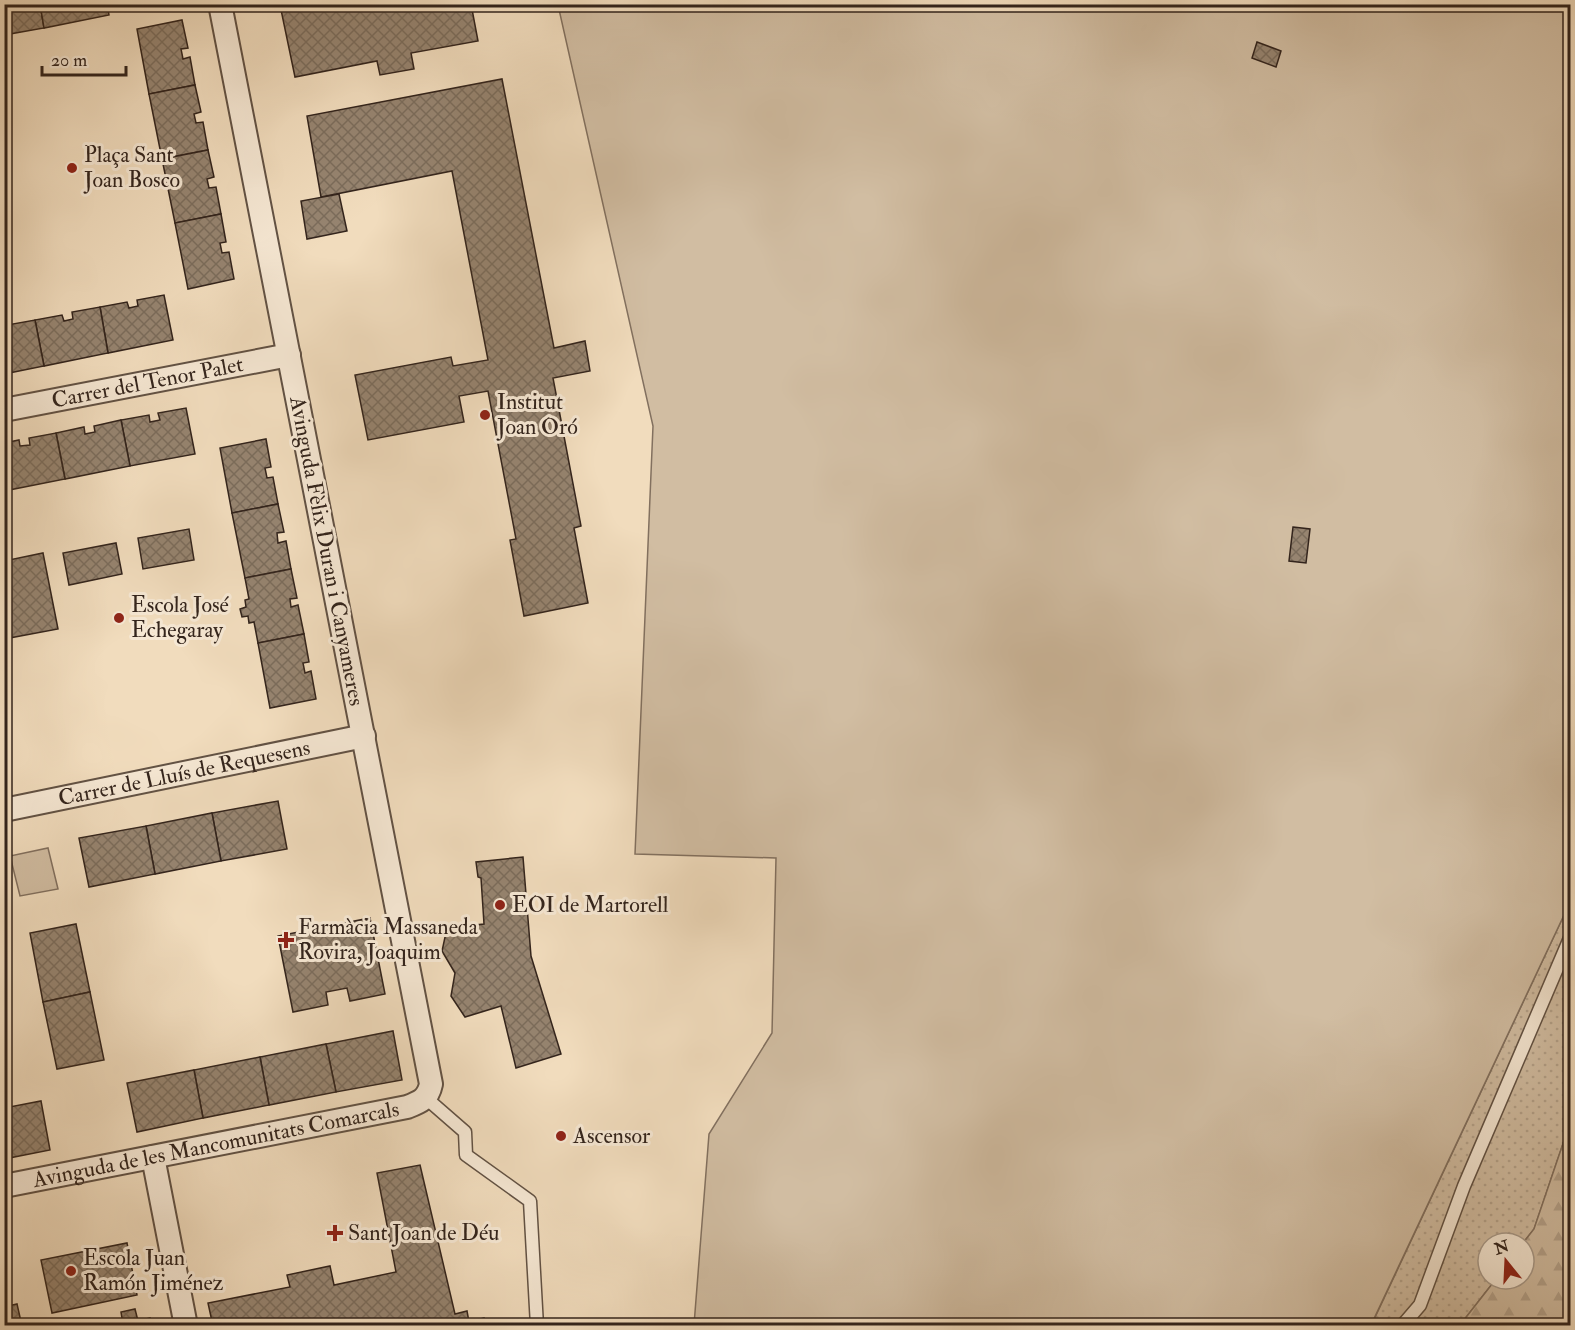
<svg xmlns="http://www.w3.org/2000/svg" width="1575" height="1330" font-family="'IM FELL Double Pica',serif">
<defs>
<pattern id="grass-dots" width="8" height="8" patternUnits="userSpaceOnUse" patternTransform="scale(1.5)"><rect width="8" height="8" fill="#d1bda2"/><path d="M2 2h.1M6 6h.1" fill="none" stroke="#b4a28b" stroke-width="1.8" stroke-linecap="round"/></pattern>
<pattern id="forest-firs" width="22" height="20" patternUnits="userSpaceOnUse" patternTransform="scale(1.5)"><rect width="22" height="20" fill="#d1bda2"/><path d="M5 1l3.5 6h-7zM16 11l3.5 6h-7z" fill="#b4a28b"/></pattern>
<pattern id="building-cross-hatch" width="8" height="8" patternUnits="userSpaceOnUse" patternTransform="scale(1.5)"><rect width="8" height="8" fill="#968470"/><path d="M0 0l8 8M0 8l8-8" fill="none" stroke="#7b6c5b"/></pattern>
</defs>
<rect width="100%" height="100%" fill="#f1dcbd"/>
<filter id="stains"><feTurbulence type="fractalNoise" baseFrequency=".00333" numOctaves="4"/><feColorMatrix values="0 0 0 0 .2 0 0 0 0 .09 0 0 0 0 .02 0 0 0 .5 -.17"/></filter>
<radialGradient id="worn" r=".72"><stop offset=".6" stop-color="#630" stop-opacity="0"/><stop offset="1" stop-color="#630" stop-opacity=".3"/></radialGradient>
<polygon fill="url(#grass-dots)" stroke="#82705f" stroke-width="1.5" points="1570,890 1570,1123 1534,1229 1523,1243 1488,1243 1488,1279 1496,1279 1460,1325 1371,1326 1564,915"/>
<polygon fill="url(#forest-firs)" stroke="#82705f" stroke-width="1.5" points="1570,1123 1570,1325 1460,1325 1496,1279 1524,1279 1523,1243 1534,1229"/>
<g fill="#d1bda2" stroke="#82705f" stroke-width="1.5">
<polygon points="558,5 1570,5 1570,890 1564,915 1371,1325 694,1325 709,1134 772,1033 776,858 635,854 653,426"/>
<polygon points="48,848 58,889 20,896 10,856"/>
</g>
<g fill="url(#building-cross-hatch)" stroke="#33241c" stroke-width="1.5">
<polygon points="4,4 40,4 44,28 4,35"/>
<polygon points="40,4 107,4 109,15 44,28"/>
<polygon points="471,4 478,41 411,53 414,69 380,75 377,61 295,77 280,5"/>
<polygon points="182,20 188,48 181,49 183,59 190,57 195,85 149,94 137,29"/>
<polygon points="1257,42 1281,51 1276,67 1252,58"/>
<polygon points="502,79 554,348 585,341 590,371 553,378 581,526 574,528 588,603 524,616 510,540 516,539 488,391 459,396 464,422 368,440 355,375 451,357 453,366 488,360 452,171 321,197 307,116"/>
<polygon points="195,85 201,112 194,114 196,123 203,122 208,150 162,159 149,94"/>
<polygon points="208,150 214,177 207,179 209,188 216,187 221,214 175,223 162,159"/>
<polygon points="339,194 347,231 307,239 301,201"/>
<polygon points="221,214 226,242 220,243 222,253 229,252 234,279 188,289 175,223"/>
<polygon points="164,295 173,340 108,353 100,307 127,302 129,308 138,306 137,300"/>
<polygon points="100,307 108,353 44,366 35,320 62,315 64,321 73,319 72,312"/>
<polygon points="35,320 44,366 4,374 4,333 8,332 7,325"/>
<polygon points="186,408 195,454 130,466 121,420 149,415 150,422 160,420 158,413"/>
<polygon points="121,420 130,466 65,479 56,433 84,427 85,434 95,432 94,426"/>
<polygon points="56,433 65,479 4,491 4,443 19,440 20,446 30,445 29,438"/>
<polygon points="266,439 271,467 265,468 267,478 273,477 278,504 232,513 220,448"/>
<polygon points="278,504 284,532 277,533 278,543 286,541 291,569 245,578 232,513"/>
<polygon points="1293,527 1310,529 1306,563 1289,561"/>
<polygon points="189,529 194,560 143,569 138,538"/>
<polygon points="116,543 122,574 69,585 63,553"/>
<polygon points="43,553 58,629 4,639 4,561"/>
<polygon points="291,569 297,598 290,599 291,607 298,605 304,634 258,643 254,622 249,623 248,616 242,617 240,609 246,607 245,600 249,599 245,578"/>
<polygon points="304,634 309,662 303,663 305,673 311,671 316,699 270,708 258,643"/>
<polygon points="278,801 287,849 221,861 212,813"/>
<polygon points="212,813 221,861 155,874 146,826"/>
<polygon points="146,826 155,874 89,887 79,838"/>
<polygon points="523,857 531,956 561,1054 516,1068 501,1006 465,1017 451,996 455,973 442,951 447,928 484,924 481,878 478,877 476,862"/>
<polygon points="370,918 385,994 350,1001 347,988 326,992 328,1005 293,1012 278,936"/>
<polygon points="76,924 90,992 43,1002 30,933"/>
<polygon points="90,992 104,1060 57,1069 43,1002"/>
<polygon points="393,1031 402,1080 336,1092 326,1044"/>
<polygon points="326,1044 336,1092 269,1105 260,1057"/>
<polygon points="260,1057 269,1105 203,1118 194,1070"/>
<polygon points="194,1070 203,1118 137,1132 127,1083"/>
<polygon points="41,1101 50,1150 4,1159 4,1108"/>
<polygon points="420,1165 455,1314 467,1311 469,1322 484,1318 485,1326 213,1326 208,1303 290,1287 287,1275 330,1266 334,1285 396,1272 377,1173"/>
<polygon points="127,1243 137,1295 52,1313 41,1260"/>
<polygon points="17,1304 22,1326 4,1326 4,1307"/>
<polygon points="135,1309 138,1321 150,1318 152,1326 116,1326 123,1324 121,1312"/>
</g>
<g fill="none" stroke-linecap="round" stroke-linejoin="round">
<defs>
<g id="service">
<polyline points="426,1098 465,1132 466,1155 530,1201 537,1326"/>
<polyline points="1402,1326 1420,1305 1464,1186 1570,938"/>
</g>
<g id="minor">
<path id="s1" d="M4,410L289,355"/>
<path id="s2" d="M4,810L364,736"/>
<polyline points="153,1157 186,1326"/>
<path id="s3" d="M4,1186L407,1107C420,1102 428,1099 431,1084L220,4"/>
</g>
</defs>
<use href="#service" stroke="#625244" stroke-width="15"/>
<use href="#minor" stroke="#625244" stroke-width="26"/>
<use href="#service" stroke="#f6e8d4" stroke-width="12"/>
<use href="#minor" stroke="#f6e8d4" stroke-width="22"/>
</g>
<g fill="#8f2418" stroke="#f6e8d4" stroke-width="2">
<circle cx="72" cy="168" r="6"/>
<circle cx="485" cy="415" r="6"/>
<circle cx="119" cy="618" r="6"/>
<circle cx="500" cy="905" r="6"/>
<path d="M283 931h6v6h6v6h-6v6h-6v-6h-6v-6h6z"/>
<circle cx="561" cy="1136" r="6"/>
<path d="M332 1224h6v6h6v6h-6v6h-6v-6h-6v-6h6z"/>
<circle cx="71" cy="1271" r="6"/>
</g>
<g text-anchor="middle" dominant-baseline="central" stroke-width="6" stroke-linejoin="round" paint-order="stroke">
<g font-size="22" fill="#33241c" stroke="#f6e8d4" text-anchor="start">
<text x="84" y="155">Plaça Sant<tspan x="84" dy="25">Joan Bosco</tspan></text>
<text x="497" y="402">Institut<tspan x="497" dy="25">Joan Oró</tspan></text>
<text x="131" y="605">Escola José<tspan x="131" dy="25">Echegaray</tspan></text>
<text x="512" y="905">EOI de Martorell</text>
<text x="298" y="927">Farmàcia Massaneda<tspan x="298" dy="25">Rovira, Joaquim</tspan></text>
<text x="573" y="1136">Ascensor</text>
<text x="348" y="1233">Sant Joan de Déu</text>
<text x="83" y="1258">Escola Juan<tspan x="83" dy="25">Ramón Jiménez</tspan></text>
</g>
<g font-size="22" fill="#33241c" stroke="#f6e8d4">
<text stroke="none"><textPath href="#s1" startOffset="146">Carrer del Tenor Palet</textPath></text>
<text transform="translate(327 551) rotate(79)">Avinguda Fèlix Duran i Canyameres</text>
<text stroke="none"><textPath href="#s2" startOffset="184">Carrer de Lluís de Requesens</textPath></text>
<text stroke="none"><textPath href="#s3" startOffset="216">Avinguda de les Mancomunitats Comarcals</textPath></text>
</g>
</g>
<rect width="1575" height="1330" fill="none" stroke="#f1dcbd" stroke-width="24"/>
<rect x="6" y="6" width="1563" height="1318" fill="none" stroke="#33241c" stroke-width="3"/>
<rect x="12" y="12" width="1551" height="1306" fill="none" stroke="#33241c" stroke-width="1.5"/>
<g transform="translate(1506 1261) rotate(342)"><circle r="28" fill="#f6e8d4" stroke="#a89a8a" stroke-width="1.5"/>
<path d="M0-4.5L10 22L0 15L-10 22Z" fill="#8f2418"/>
<text y="-9" font-size="16" font-weight="bold" text-anchor="middle" fill="#33241c">N</text>
</g>
<path d="M42 66v9h84v-9" fill="none" stroke="#33241c" stroke-width="3"/>
<text x="51" y="66" font-size="18" fill="#33241c" stroke="#f6e8d4" stroke-width="4.5" paint-order="stroke">20 m</text>
<rect width="100%" height="100%" filter="url(#stains)"/>
<rect width="100%" height="100%" fill="url(#worn)"/>
</svg>
